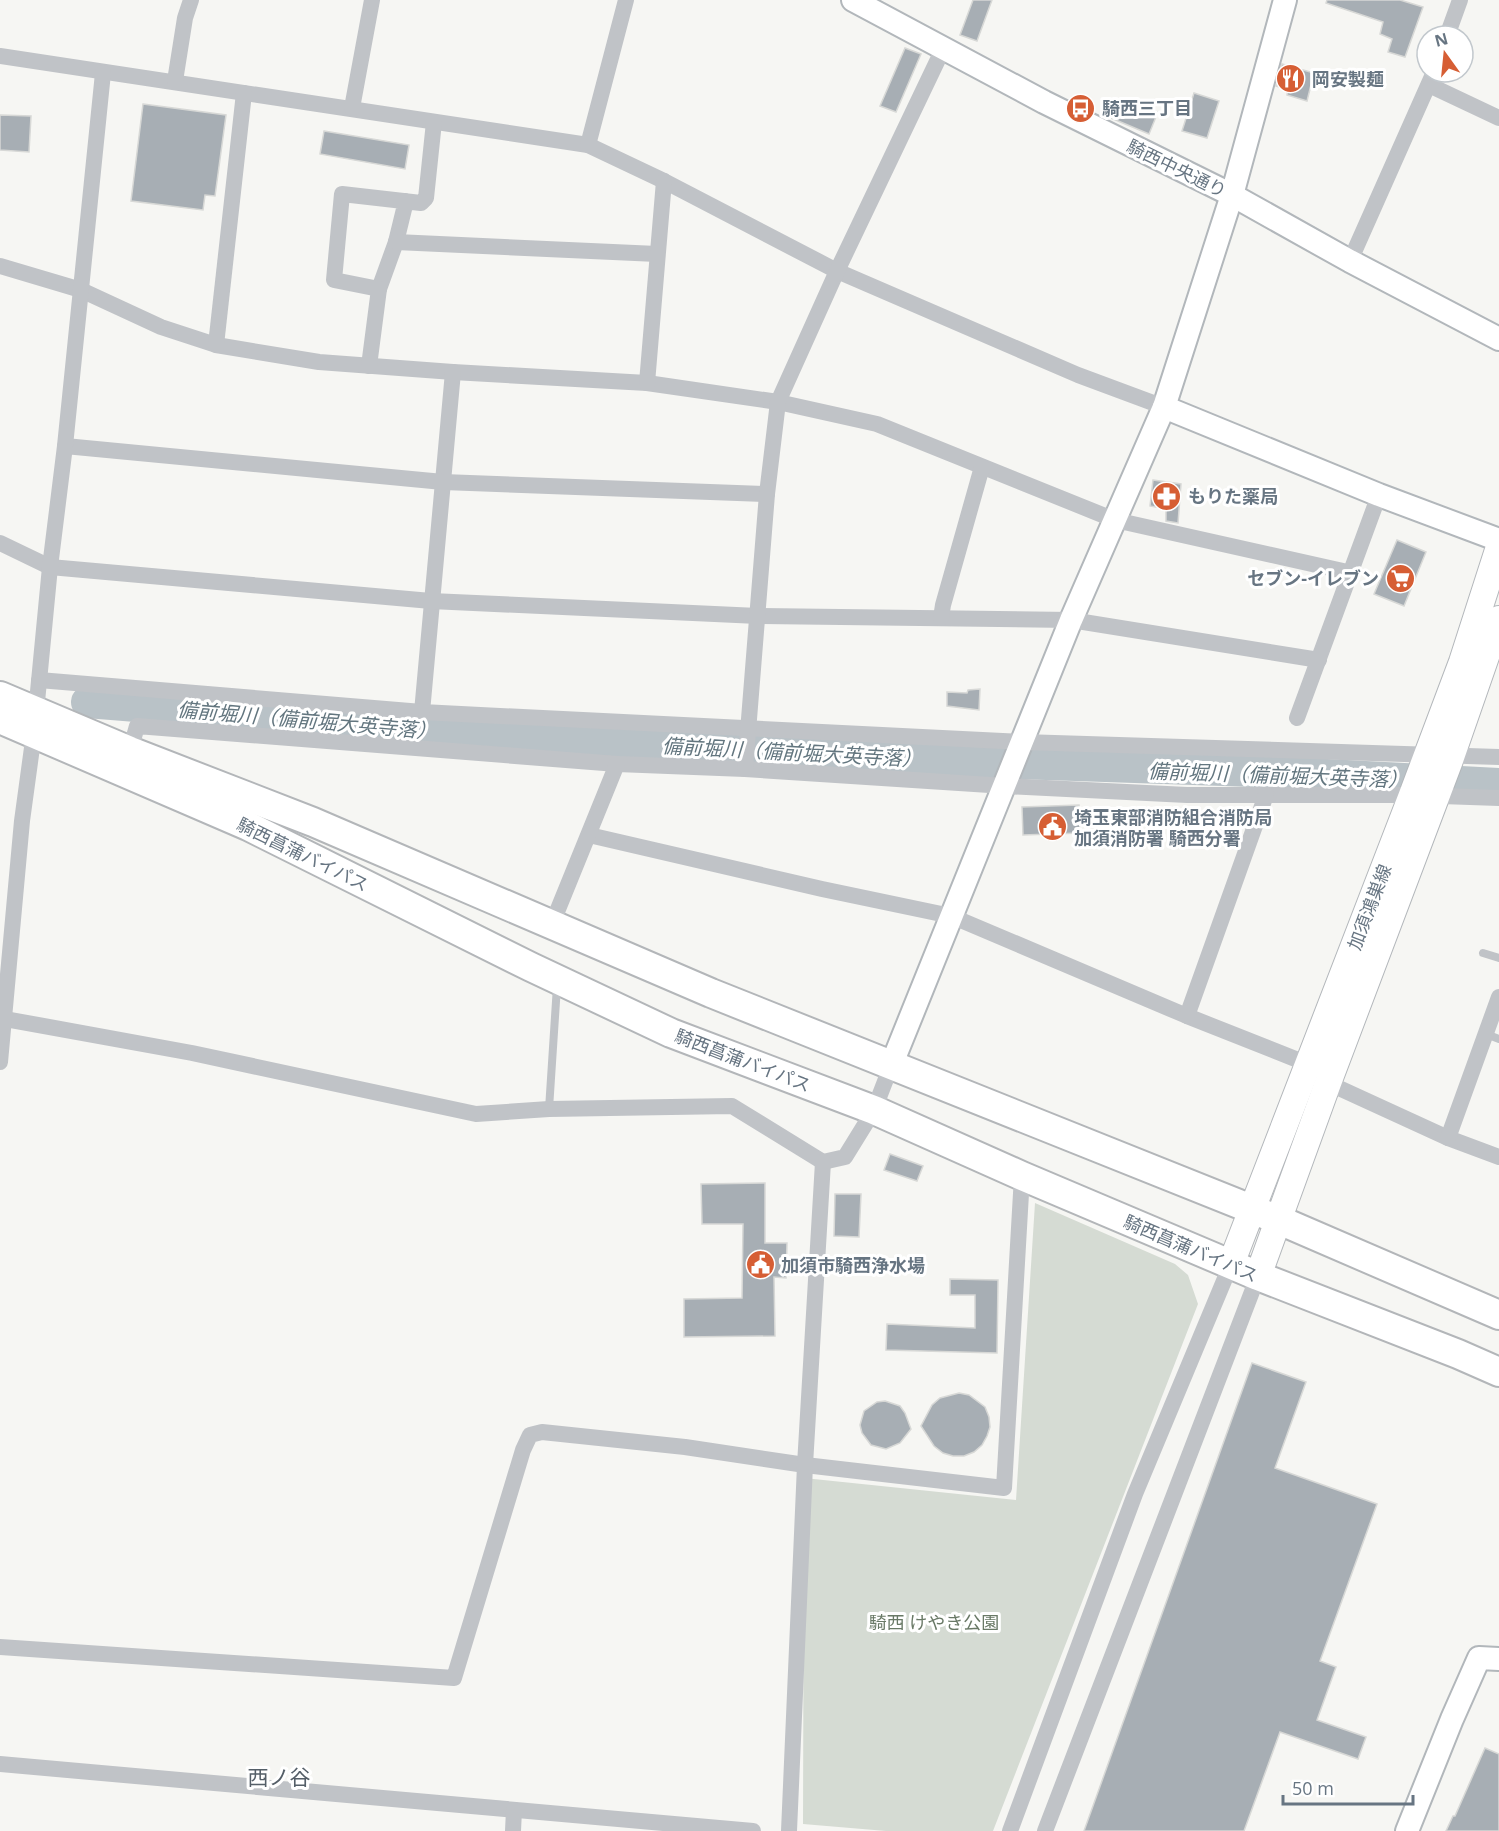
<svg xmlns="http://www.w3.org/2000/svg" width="1499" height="1831" font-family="'Open Sans','Noto Sans JP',sans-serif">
<rect width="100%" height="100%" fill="#f6f6f3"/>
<polygon fill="#d5dbd3" points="1035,1203 1175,1264 1188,1275 1198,1304 993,1831 886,1831 803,1824 804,1478 1016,1500"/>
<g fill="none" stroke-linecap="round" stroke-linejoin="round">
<polyline stroke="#b9c2c7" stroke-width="32" points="87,702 447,731 902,759 1253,771 1499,784"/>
</g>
<g fill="#a7aeb4" stroke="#d7d8d6" stroke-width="1.5">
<polygon points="973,0 992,0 977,41 960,35"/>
<polygon points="1327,0 1400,0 1423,7 1405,57 1388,52 1392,39 1380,34 1383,22 1326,3"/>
<polygon points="905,48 921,54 896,112 880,106"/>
<polygon points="1282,64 1314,73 1307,101 1287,95 1288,90 1276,86"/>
<polygon points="1194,93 1219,101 1207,138 1182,131"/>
<polygon points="1117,102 1136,109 1138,104 1158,112 1149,134 1111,118"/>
<polygon points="143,104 226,115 215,196 205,195 203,210 131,201"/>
<polygon points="0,115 31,116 29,152 0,150"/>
<polygon points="324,131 409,145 405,169 320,154"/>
<polygon points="1153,480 1181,484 1178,523 1166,521 1166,509 1150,506"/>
<polygon points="1397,540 1426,552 1404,606 1374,594"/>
<polygon points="980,689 979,710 947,706 947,692 967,693 968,690"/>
<polygon points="1079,805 1080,833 1023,835 1022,807"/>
<polygon points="890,1154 923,1166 917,1181 884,1170"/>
<polygon points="765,1183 765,1243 787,1243 786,1278 774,1277 775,1336 684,1337 684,1299 742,1298 743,1224 702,1224 701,1184"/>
<polygon points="835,1194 861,1194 859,1237 834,1236"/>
<polygon points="950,1279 998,1280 997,1353 886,1350 887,1324 975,1328 975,1295 950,1295"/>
<polygon points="1252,1363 1306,1382 1275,1468 1377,1504 1320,1661 1336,1667 1317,1720 1366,1737 1358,1759 1280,1732 1244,1831 1084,1831"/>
<polygon points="959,1393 969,1395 985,1407 989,1417 990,1427 987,1436 982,1445 974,1452 964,1456 953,1456 943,1453 934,1446 921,1426 932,1405 940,1398"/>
<polygon points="885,1401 900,1406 905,1413 911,1429 900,1443 886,1449 871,1445 862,1433 860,1425 864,1411 877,1402"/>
<polygon points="1485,1748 1499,1754 1499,1831 1446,1831 1453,1816 1455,1816"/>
</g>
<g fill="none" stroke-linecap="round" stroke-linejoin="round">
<defs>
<g id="secondary">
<polyline points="853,0 1044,102 1232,195 1350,261 1499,339"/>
<polyline points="1164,407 1379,495 1499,540"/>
<polyline points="891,1066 1071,620 1164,407 1232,195 1285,0"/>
<polyline points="1407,1831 1452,1719 1479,1658 1499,1659"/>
</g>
<g id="primary">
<polyline points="1231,1264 1412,795 1462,662 1499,547"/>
<polyline points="1258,1276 1328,1083 1449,763 1499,619"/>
</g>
<g id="highway">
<polyline points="0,696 130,751 313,822 711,993 1279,1220 1499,1315"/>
<polyline points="0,719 248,826 531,967 671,1033 874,1110 1022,1176 1258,1276 1458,1354 1499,1372"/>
</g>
</defs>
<use href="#secondary" stroke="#b2b7bb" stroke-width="26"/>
<use href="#primary" stroke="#b3b7bb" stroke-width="28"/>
<use href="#highway" stroke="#b3b6b9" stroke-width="32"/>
<g stroke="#c0c3c7" stroke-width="8">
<polyline points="1483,953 1499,958"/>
<polyline points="1486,1034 1499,1039"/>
<polyline points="549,1109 557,986"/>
</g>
<g stroke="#c0c3c7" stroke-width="16">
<polyline points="1447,36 1460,0"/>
<polyline points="0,56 588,145 664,181 837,271 1078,375 1164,407"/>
<polyline points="175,81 185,18 191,0"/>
<polyline points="1429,85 1499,118"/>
<polyline points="352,108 372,0"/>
<polyline points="588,145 626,0"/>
<polyline points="406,201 396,242 379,289 334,280 342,194 421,203 426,198 434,122"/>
<polyline points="396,242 657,254"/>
<polyline points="1350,261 1434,72"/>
<polyline points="0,266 81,290 161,327 216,345 319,362 453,372 647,383 778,402 877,424 1115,520 1352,573"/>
<polyline points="216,345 244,93"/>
<polyline points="369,366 379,289"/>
<polyline points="453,372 422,712 1022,742 1499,757"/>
<polyline points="647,383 664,181"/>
<polyline points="65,446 443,482 767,494"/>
<polyline points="0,543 50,567 431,601 758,616 1071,620 1319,660"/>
<polyline points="941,618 943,605 982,467"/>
<polyline points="39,680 422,712"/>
<polyline points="1297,718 1379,495"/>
<polyline points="130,751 137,726 617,764 745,769 1005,786 1187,795 1412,795 1499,798"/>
<polyline points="745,769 767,494 778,402 837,271 943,49"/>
<polyline points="589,835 822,889 951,916 1187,1016 1308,1064"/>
<polyline points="552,924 617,764"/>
<polyline points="1187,1016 1266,795"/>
<polyline points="0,1018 192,1053 476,1114 549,1109 732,1106 823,1162 845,1157 874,1110 891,1066"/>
<polyline points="0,1062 22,821 34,733 50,567 65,446 103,73"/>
<polyline points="1328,1083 1448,1138 1499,1157"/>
<polyline points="1448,1138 1499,997"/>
<polyline points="0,1647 454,1678 523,1450 530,1435 542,1432 685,1447 805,1465 1004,1488 1022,1176"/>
<polyline points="0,1764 753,1831"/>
<polyline points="513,1831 514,1810"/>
<polyline points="789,1831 805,1465 823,1162"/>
<polyline points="1010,1831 1135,1494 1231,1264"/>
<polyline points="1045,1831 1258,1276"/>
</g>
<use href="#secondary" stroke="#fff" stroke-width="22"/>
<use href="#primary" stroke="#fff" stroke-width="26"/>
<use href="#highway" stroke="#fff" stroke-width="28"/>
</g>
<defs>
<symbol id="restaurant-disc" viewBox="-11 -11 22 22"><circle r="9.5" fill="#d65e34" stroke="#fff"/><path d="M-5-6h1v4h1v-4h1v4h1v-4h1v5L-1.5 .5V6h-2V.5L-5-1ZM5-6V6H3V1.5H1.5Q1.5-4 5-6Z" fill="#fff"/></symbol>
<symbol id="bus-disc" viewBox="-11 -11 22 22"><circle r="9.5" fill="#d65e34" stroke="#fff"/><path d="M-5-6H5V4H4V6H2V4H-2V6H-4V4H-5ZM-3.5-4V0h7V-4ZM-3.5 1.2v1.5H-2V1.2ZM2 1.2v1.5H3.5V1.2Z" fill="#fff"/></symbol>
<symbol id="pharmacy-disc" viewBox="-11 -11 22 22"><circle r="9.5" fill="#d65e34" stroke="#fff"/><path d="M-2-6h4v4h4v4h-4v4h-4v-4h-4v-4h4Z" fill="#fff"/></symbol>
<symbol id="supermarket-disc" viewBox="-11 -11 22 22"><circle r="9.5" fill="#d65e34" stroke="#fff"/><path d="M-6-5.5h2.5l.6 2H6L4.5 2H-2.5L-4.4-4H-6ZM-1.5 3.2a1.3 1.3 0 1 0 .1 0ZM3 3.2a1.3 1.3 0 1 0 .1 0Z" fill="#fff"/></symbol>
<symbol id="civic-disc" viewBox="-11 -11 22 22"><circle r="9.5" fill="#d65e34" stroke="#fff"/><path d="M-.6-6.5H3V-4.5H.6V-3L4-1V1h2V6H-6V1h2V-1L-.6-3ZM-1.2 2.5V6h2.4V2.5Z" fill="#fff"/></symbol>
</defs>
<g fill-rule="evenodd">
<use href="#restaurant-disc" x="1274" y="62" width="33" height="33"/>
<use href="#bus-disc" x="1064" y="92" width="33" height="33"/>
<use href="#pharmacy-disc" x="1150" y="480" width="33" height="33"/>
<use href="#supermarket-disc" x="1384" y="562" width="33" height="33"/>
<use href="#civic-disc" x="1036" y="810" width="33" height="33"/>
<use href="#civic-disc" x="744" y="1248" width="33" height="33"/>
</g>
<g text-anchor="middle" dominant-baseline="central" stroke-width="6" stroke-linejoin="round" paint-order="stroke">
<g font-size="18" font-weight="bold" fill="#677582" stroke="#fff" text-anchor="start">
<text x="1312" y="79">岡安製麺</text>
<text x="1102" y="108">騎西三丁目</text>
<text x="1188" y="496">もりた薬局</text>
<text x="1379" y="578" text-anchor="end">セブン-イレブン</text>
<text x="1074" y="817">埼玉東部消防組合消防局<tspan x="1074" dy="21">加須消防署 騎西分署</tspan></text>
<text x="781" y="1265">加須市騎西浄水場</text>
</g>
<g font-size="18" fill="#677582" stroke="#fff">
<text transform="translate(1177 168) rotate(26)">騎西中央通り</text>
<text transform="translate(303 854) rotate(26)">騎西菖蒲バイパス</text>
<text transform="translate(1369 907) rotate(-69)">加須鴻巣線</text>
<text transform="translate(743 1060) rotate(21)">騎西菖蒲バイパス</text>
<text transform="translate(1191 1248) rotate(23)">騎西菖蒲バイパス</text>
</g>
<g font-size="18" fill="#697966" stroke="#fff">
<text x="934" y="1622">騎西 けやき公園</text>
</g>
<g font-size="20" font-style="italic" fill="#63767f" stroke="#fff">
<text transform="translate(307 720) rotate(5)">備前堀川（備前堀大英寺落）</text>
<text transform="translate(792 752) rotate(3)">備前堀川（備前堀大英寺落）</text>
<text transform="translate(1278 775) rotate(2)">備前堀川（備前堀大英寺落）</text>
</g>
<g font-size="21" fill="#555f68" stroke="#fff">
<text x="279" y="1777">西ノ谷</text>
</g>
</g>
<g transform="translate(1445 54) rotate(345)"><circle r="28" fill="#ffffff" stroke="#c2c8cd" stroke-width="1.5"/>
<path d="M0-4.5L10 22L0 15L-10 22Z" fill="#d65e34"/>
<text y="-9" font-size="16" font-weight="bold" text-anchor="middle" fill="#677582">N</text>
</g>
<path d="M1283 1795v9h130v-9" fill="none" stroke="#677582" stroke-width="3"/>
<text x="1292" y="1795" font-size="18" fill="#677582" stroke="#ffffff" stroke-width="4.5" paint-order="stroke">50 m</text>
</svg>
